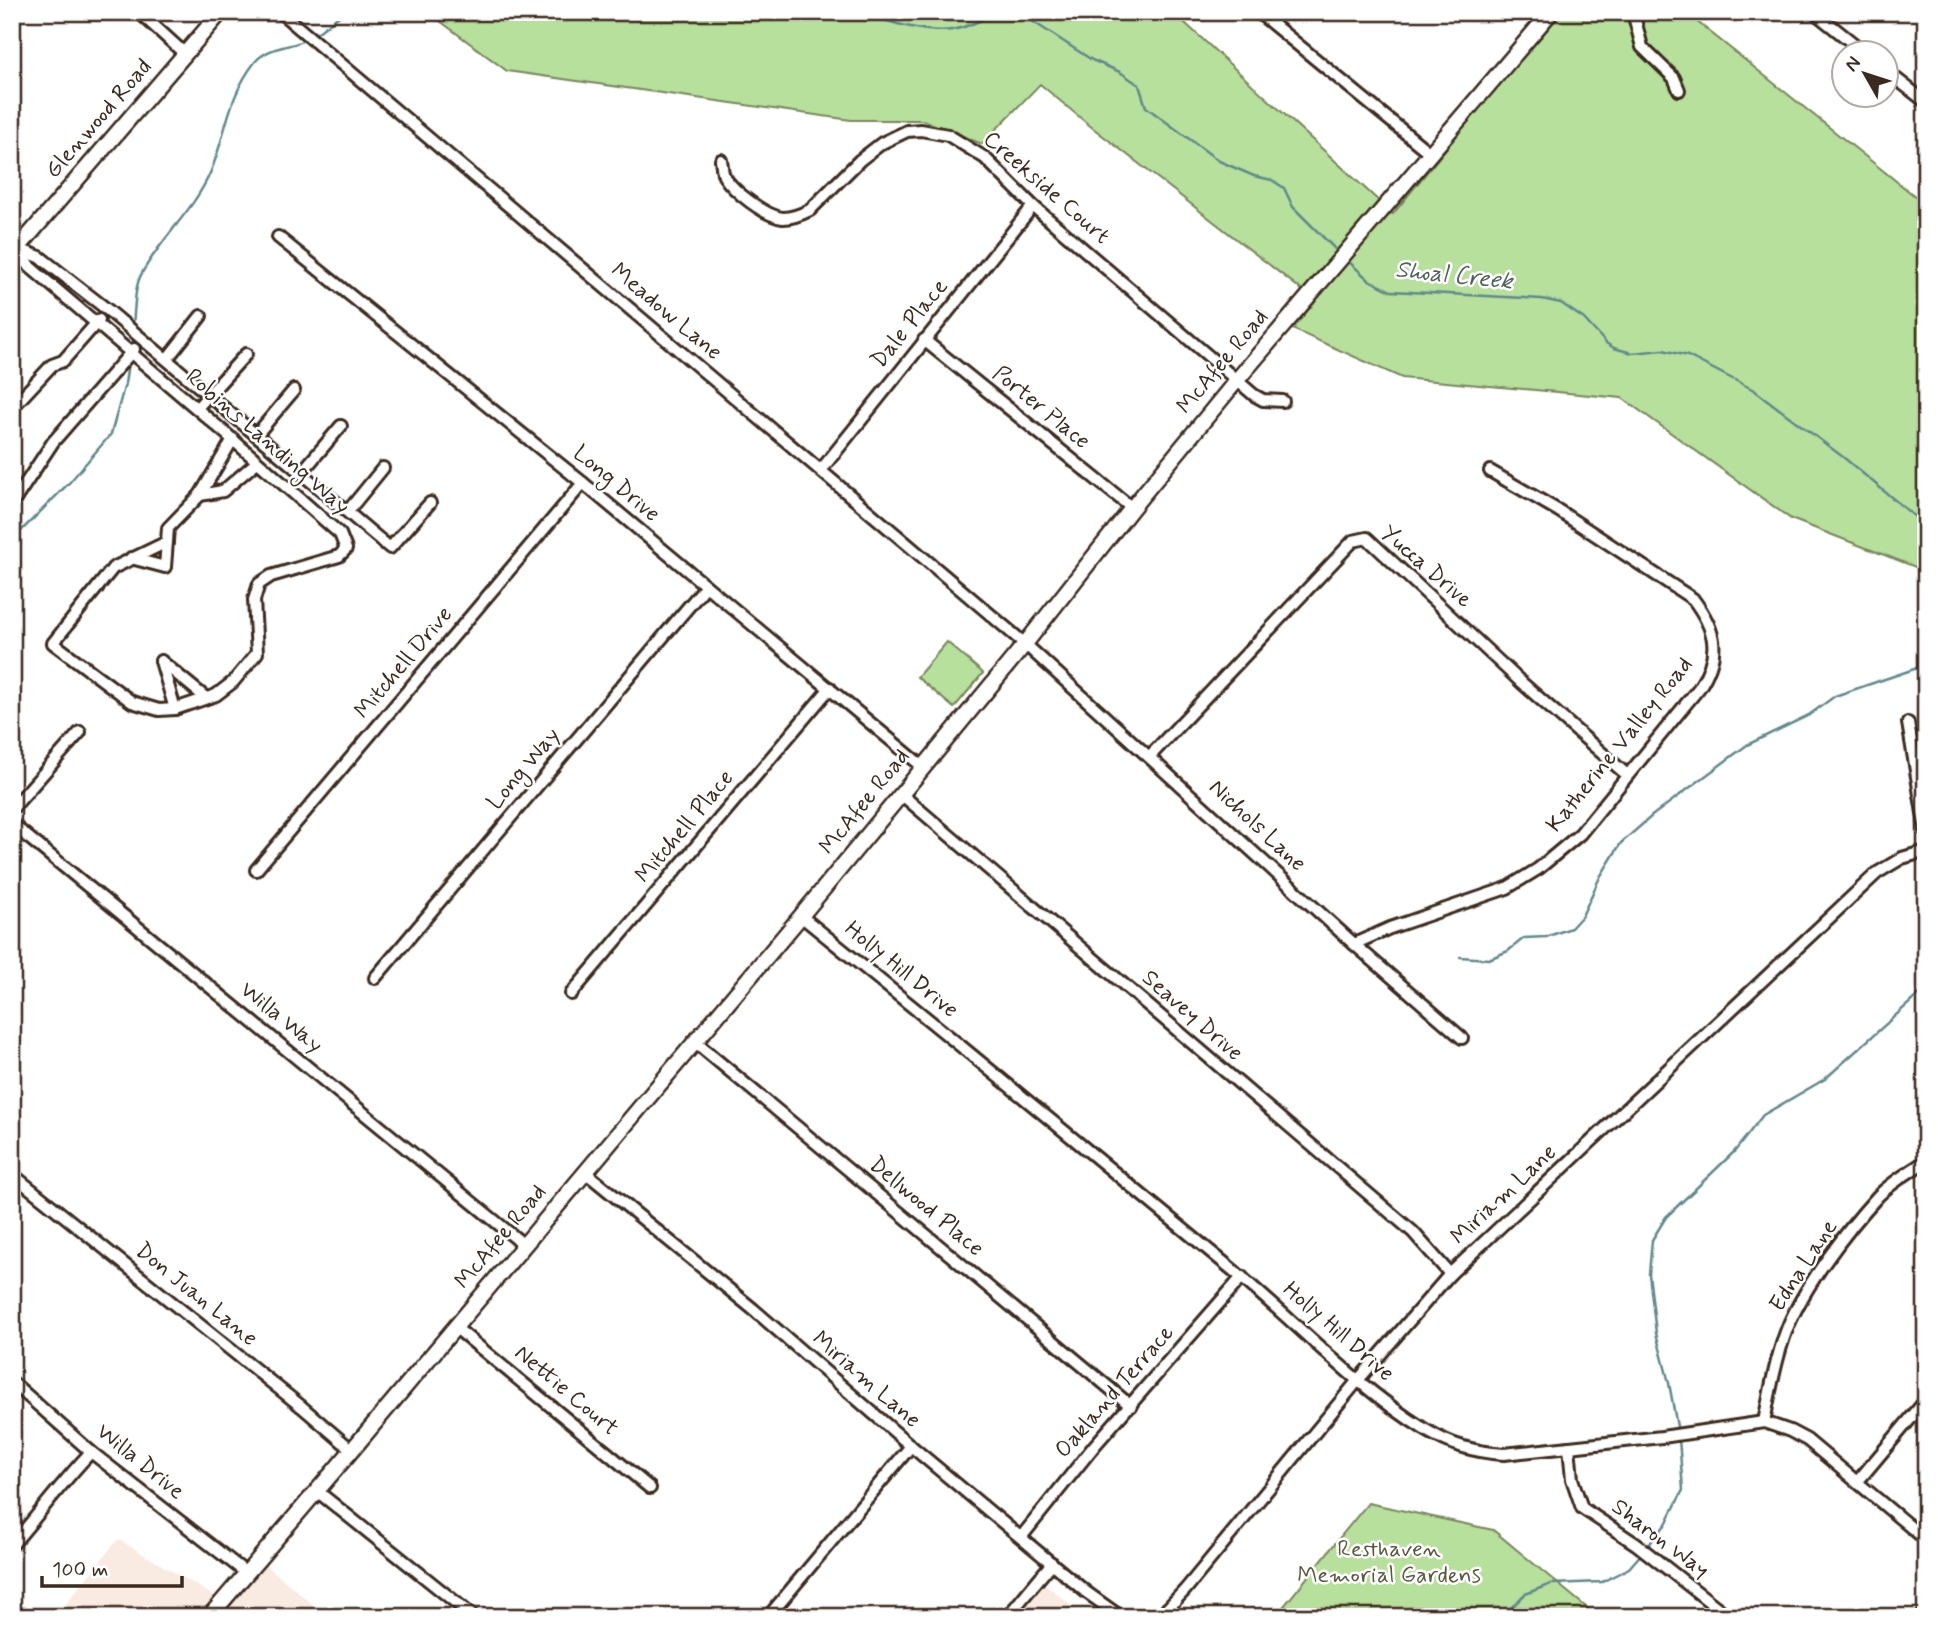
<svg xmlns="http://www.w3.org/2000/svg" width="1938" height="1629" font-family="Mynerve,sans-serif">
<rect width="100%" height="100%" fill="#fff"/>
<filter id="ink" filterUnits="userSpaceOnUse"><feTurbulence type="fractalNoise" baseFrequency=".0143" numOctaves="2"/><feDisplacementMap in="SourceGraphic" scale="14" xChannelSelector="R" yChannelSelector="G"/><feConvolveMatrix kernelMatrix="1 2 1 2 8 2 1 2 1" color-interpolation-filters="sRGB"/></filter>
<g filter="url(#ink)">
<g fill="#faebe2">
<polygon points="118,1539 224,1602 259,1559 328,1617 55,1617"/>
<polygon points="1045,1584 1085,1617 1017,1617"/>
</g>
<g fill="#b7e09c" stroke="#79855d" stroke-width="2">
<polygon points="428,12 1173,12 1393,214 1557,12 1685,12 1926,205 1926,571 1791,519 1622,398 1402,378 1292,329 1316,301 1089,125 1040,84 982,144 923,120 851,120 507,71"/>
<polygon points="947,642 983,673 954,708 917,677"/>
<polygon points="1368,1503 1493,1530 1598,1617 1275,1617"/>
</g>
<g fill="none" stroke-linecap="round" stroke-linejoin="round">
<g stroke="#60898b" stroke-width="2.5">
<path d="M860,12C885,21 926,34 952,30C971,27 986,16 1004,12"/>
<polyline points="1007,12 1032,21 1092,60 1120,72 1139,85 1146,107 1219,161 1254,176 1272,180 1284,188 1293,207 1338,252"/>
<polyline points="313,36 339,16 348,12"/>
<polyline points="1348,261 1369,280 1391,291 1542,299 1561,303 1584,319 1606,343 1614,348 1632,353 1663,350 1688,356 1754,390 1843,457 1926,526"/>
<path d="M133,325C135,310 134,286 142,273C162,237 195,209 211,171C227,132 227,98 255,62C268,46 290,48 307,39"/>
<polyline points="12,540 69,483 111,434 125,384 128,363"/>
<polyline points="1460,957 1489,959 1508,951 1524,938 1546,937 1571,928 1582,916 1600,877 1621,843 1653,815 1747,745 1809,715 1835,696 1926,665"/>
<polyline points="1678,1432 1669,1383 1656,1333 1649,1274 1652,1240 1666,1217 1735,1151 1763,1115 1825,1079 1926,988"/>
<polyline points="1647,1547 1666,1524 1683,1490 1679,1439"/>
<polyline points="1502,1617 1525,1594 1551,1584 1602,1582 1629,1568 1643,1552"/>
</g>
<defs>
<g id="street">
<polyline points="139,12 185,54"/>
<polyline points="280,12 1025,644 1354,944 1462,1038"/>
<polyline points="1258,12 1431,154"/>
<polyline points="1633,12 1642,47 1674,78 1679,90"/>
<polyline points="1814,12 1864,52"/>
<polyline points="1885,70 1926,102"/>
<path d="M721,160C722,164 722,172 724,176C733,191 765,216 783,218C792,218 802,214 810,210L860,160L882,143L907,131L921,130L948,135L985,158L1033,206L1254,395L1263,400L1283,401"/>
<polyline points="278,237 583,483 923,767"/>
<polyline points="18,249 30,267 223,431 340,534 346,549 339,556 271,576 259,584 254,600 257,653 233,682 216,695 175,709 159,710 132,702 53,643 113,568 167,542"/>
<polyline points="18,249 40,257 109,311 390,548 430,503"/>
<polyline points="924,340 1132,508"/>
<polyline points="167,359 201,316"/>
<polyline points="12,408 52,365 63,361 99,320"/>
<polyline points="197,408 246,354"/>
<polyline points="257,434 294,390"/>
<polyline points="821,470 1033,206"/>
<polyline points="302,472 341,426"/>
<polyline points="200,495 223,491 257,462"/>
<polyline points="12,504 53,442 134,349"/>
<polyline points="348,511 383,468"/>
<polyline points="131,558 165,567 168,528 200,495 233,439"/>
<polyline points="161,661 206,698"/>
<polyline points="161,661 175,709"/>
<polyline points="1908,723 1926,831"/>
<polyline points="1150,756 1353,541 1367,538 1522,683 1627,775"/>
<polyline points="901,794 1413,1232 1450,1274"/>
<polyline points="12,809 80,732"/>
<polyline points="12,824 524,1245"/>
<polyline points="256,870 583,483"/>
<path d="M801,916C944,1032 1086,1148 1228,1266C1293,1319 1352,1384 1424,1429C1450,1445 1474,1452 1504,1454L1662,1437L1764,1422L1790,1431L1807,1440L1926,1540"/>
<path d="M1354,944L1390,928L1507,888L1538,869L1580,834L1699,688C1721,654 1717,631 1693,599L1559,511L1490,471"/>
<polyline points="375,978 706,586"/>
<polyline points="571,994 830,688"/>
<polyline points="694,1041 1131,1406"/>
<polyline points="585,1172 753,1309 911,1446 1086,1592 1121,1617"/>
<polyline points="12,1174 302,1407 352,1450"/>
<polyline points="455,1327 650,1488"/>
<polyline points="12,1382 91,1452 245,1572"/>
<path d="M1764,1422C1770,1391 1776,1358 1787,1329C1804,1286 1847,1230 1878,1196C1892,1182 1909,1172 1926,1161"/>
<polyline points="1569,1447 1572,1479 1582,1508 1636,1544 1729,1617"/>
<polyline points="1858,1481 1926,1400"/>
<polyline points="317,1491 474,1617"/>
<polyline points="1022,1536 1095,1445 1242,1277"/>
<path d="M12,1545C39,1514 63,1481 91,1452"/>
<polyline points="768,1617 911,1446"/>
<polyline points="1007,1617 1052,1563"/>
<polyline points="1156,1617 1168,1608 1185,1590 1359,1379 1450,1274 1877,873 1902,858 1926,851"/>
<polyline points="1920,1617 1926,1610"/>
</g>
<g id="secondary">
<polyline points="12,255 221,12"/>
<polyline points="209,1617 352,1450 801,916 1025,644 1132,508 1237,380 1551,12"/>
</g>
</defs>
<use href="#street" stroke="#3b2a1e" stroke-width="16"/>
<use href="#secondary" stroke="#3b2a1e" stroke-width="19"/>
<use href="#street" stroke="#fff" stroke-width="10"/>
<use href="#secondary" stroke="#fff" stroke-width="14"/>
</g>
</g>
<g text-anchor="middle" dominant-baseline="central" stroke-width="5" stroke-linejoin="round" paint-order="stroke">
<g font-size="23" fill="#3b2a1e" stroke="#fff">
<text transform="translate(99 119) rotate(-49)">Glenwood Road</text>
<text transform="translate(1046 188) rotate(41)">Creekside Court</text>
<text transform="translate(666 312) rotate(40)">Meadow Lane</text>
<text transform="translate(910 324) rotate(-51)">Dale Place</text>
<text transform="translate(1223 362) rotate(-50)">McAfee Road</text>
<text transform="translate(1041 408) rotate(39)">Porter Place</text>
<text transform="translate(267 442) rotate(41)">Robins Landing Way</text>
<text transform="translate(616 484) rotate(40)">Long Drive</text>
<text transform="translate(1426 567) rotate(41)">Yucca Drive</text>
<text transform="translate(404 663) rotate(-50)">Mitchell Drive</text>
<text transform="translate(1620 745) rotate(-51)">Katherine Valley Road</text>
<text transform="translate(524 769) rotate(-50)">Long Way</text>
<text transform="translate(865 802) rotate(-51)">McAfee Road</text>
<text transform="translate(1257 826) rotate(43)">Nichols Lane</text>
<text transform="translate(685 827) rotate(-50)">Mitchell Place</text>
<text transform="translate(901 970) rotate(39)">Holly Hill Drive</text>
<text transform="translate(1192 1016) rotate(41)">Seavey Drive</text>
<text transform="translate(281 1018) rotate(39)">Willa Way</text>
<text transform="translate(1504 1195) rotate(-43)">Miriam Lane</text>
<text transform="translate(926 1207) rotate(40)">Dellwood Place</text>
<text transform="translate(501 1237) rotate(-50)">McAfee Road</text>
<text transform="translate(1804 1266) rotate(-57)">Edna Lane</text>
<text transform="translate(196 1295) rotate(39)">Don Juan Lane</text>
<text transform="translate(1338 1332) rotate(41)">Holly Hill Drive</text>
<text transform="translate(866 1380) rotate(41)">Miriam Lane</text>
<text transform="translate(566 1391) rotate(40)">Nettie Court</text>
<text transform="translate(1115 1392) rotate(-49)">Oakland Terrace</text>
<text transform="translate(140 1462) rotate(39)">Willa Drive</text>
<text transform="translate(1660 1539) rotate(37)">Sharon Way</text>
</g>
<g font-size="23" fill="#5a583e" stroke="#fff">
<text x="1389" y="1550">Resthaven<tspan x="1389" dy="26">Memorial Gardens</tspan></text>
</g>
<g font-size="24" font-style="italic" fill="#51615e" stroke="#fff">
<text transform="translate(1454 276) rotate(6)">Shoal Creek</text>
</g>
</g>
<rect width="1938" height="1629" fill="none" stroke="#fff" stroke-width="42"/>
<rect x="21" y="21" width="1896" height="1587" fill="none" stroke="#3b2a1e" stroke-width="2.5" filter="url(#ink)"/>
<g transform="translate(1865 74) rotate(309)"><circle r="33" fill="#ffffff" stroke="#b1aaa5" stroke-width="2"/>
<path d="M0-5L12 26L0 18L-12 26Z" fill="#3b2a1e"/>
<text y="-10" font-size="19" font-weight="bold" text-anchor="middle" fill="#3b2a1e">N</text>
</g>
<path d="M42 1576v10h140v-10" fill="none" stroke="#3b2a1e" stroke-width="3.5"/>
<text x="52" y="1576" font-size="21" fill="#3b2a1e" stroke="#ffffff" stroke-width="5" paint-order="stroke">100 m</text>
</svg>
